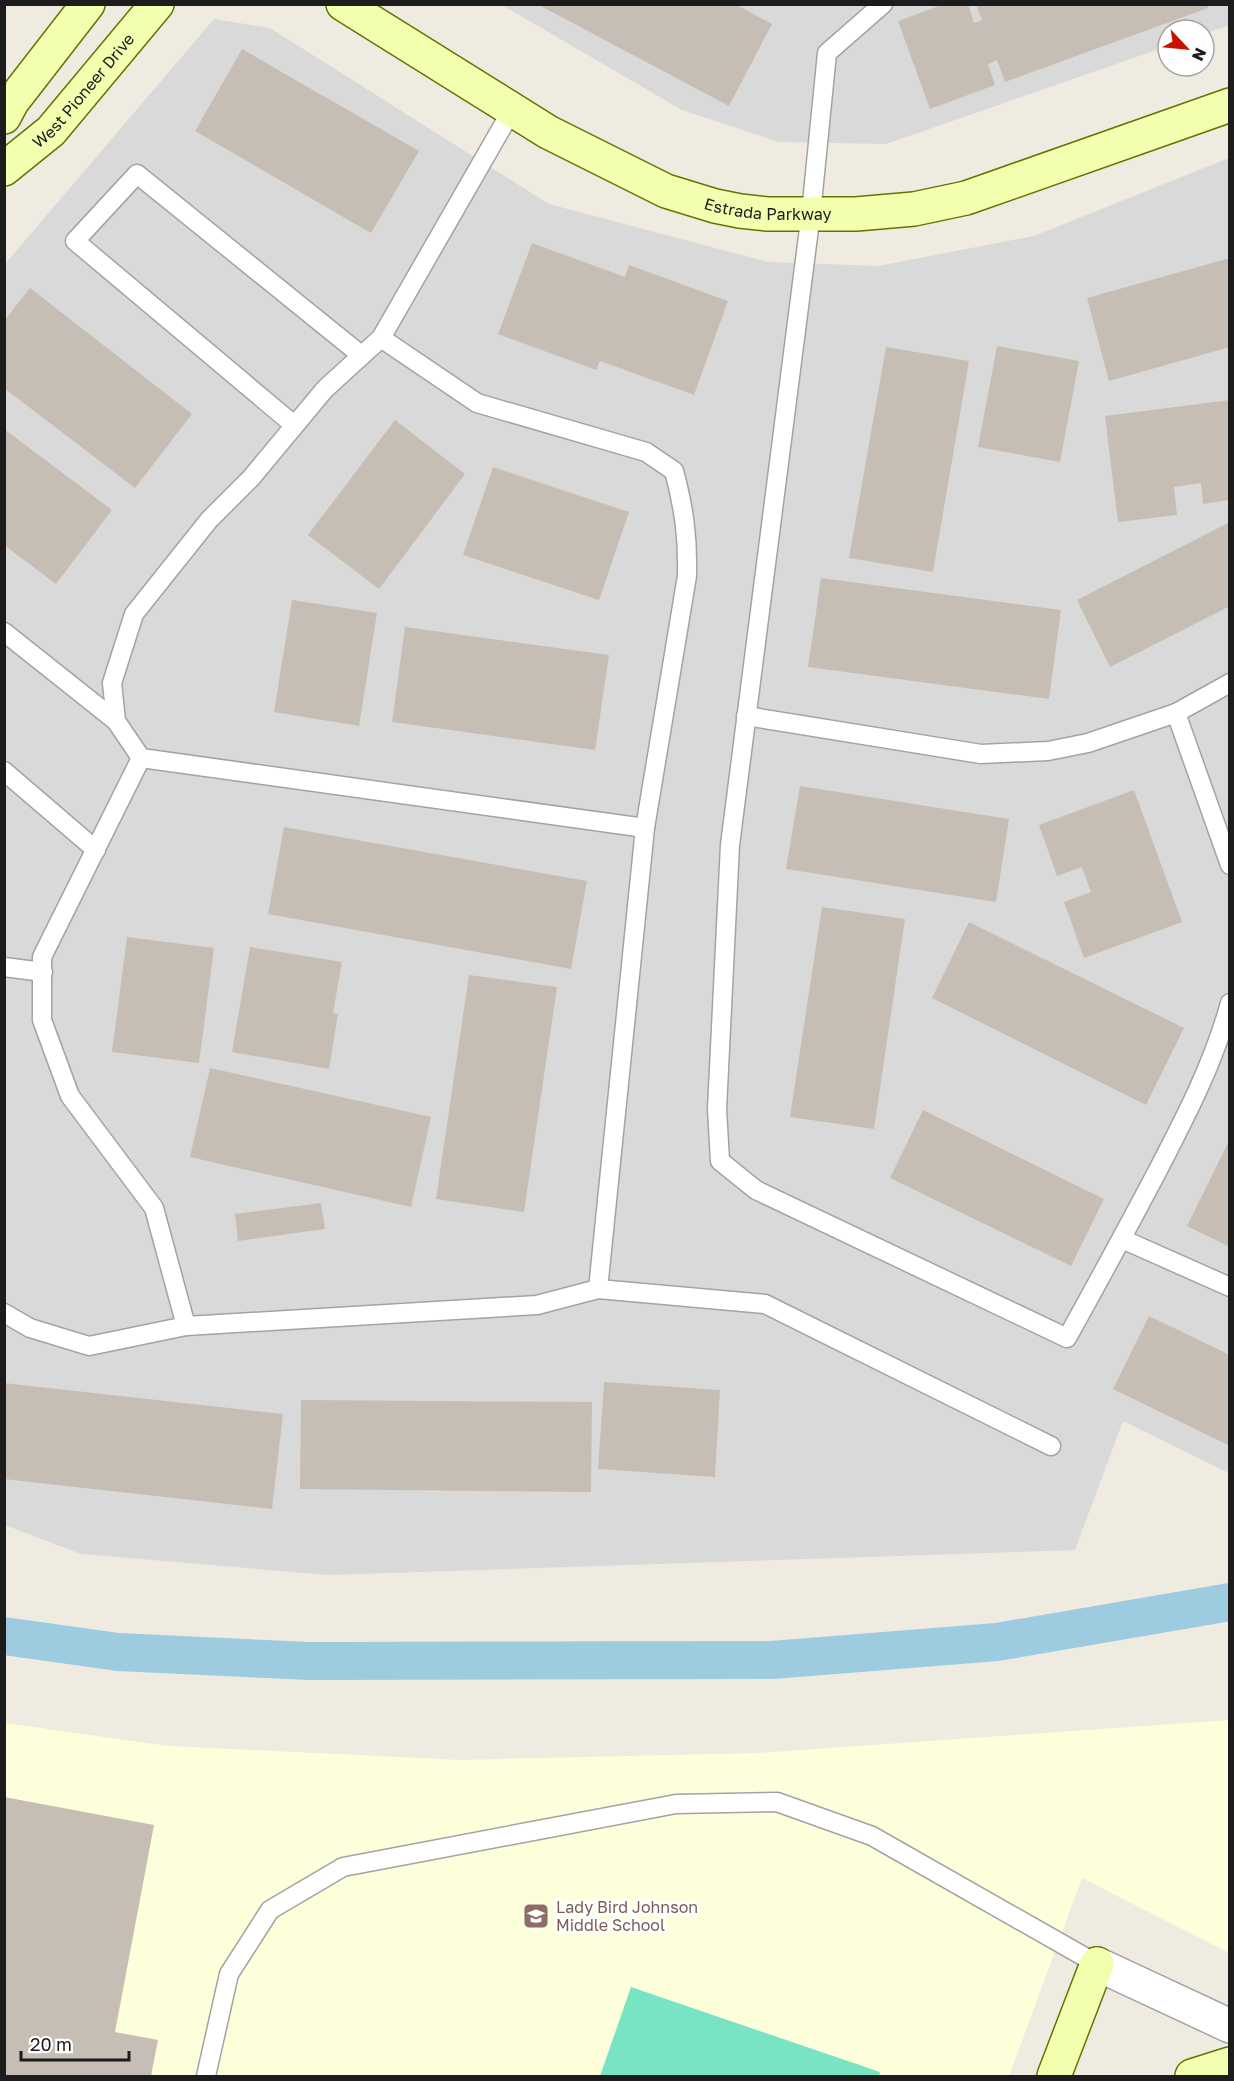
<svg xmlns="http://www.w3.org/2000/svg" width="1234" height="2081" font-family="'Golos Text',sans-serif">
<rect width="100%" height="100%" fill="#efebe1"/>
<g fill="#dad9d9">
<polygon points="1229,4 1230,25 1204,34 1204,30 1168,30 1168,46 886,144 779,142 682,110 502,5"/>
<polygon points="214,19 270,28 549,204 768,262 878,266 1034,236 1229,158 1229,1473 1123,1421 1075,1550 329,1575 81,1554 5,1525 5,264"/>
</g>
<polygon fill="#fcffd9" points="1229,1720 1229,1953 1082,1878 1009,2076 5,2076 5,1723 168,1746 460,1760 758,1753"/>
<polygon fill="#78e4c4" points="631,1987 880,2072 879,2076 600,2076"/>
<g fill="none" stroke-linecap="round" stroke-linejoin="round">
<polyline stroke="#9dcbe0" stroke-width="38" points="4,1636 118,1652 309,1661 772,1660 997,1642 1230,1602"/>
</g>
<g fill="#c6beb4">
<polygon points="537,4 735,4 772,24 729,106"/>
<polygon points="944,4 968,4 974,23 982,20 976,4 1207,4 1208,8 1005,82 997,60 988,64 995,85 930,109 898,21"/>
<polygon points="242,49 419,151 371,233 195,131"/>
<polygon points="532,243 625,277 629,265 728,301 694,395 600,361 596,370 498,334"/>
<polygon points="1230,258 1230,347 1109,381 1087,298"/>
<polygon points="30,288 192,414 135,488 4,388 4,321"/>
<polygon points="997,346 1079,361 1060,462 978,447"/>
<polygon points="886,347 969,361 933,572 849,558"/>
<polygon points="1230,400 1230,500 1203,504 1201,483 1174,487 1177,515 1118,522 1105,416"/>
<polygon points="395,420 465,474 379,589 308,535"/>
<polygon points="4,429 112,510 56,584 4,545"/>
<polygon points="493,467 629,512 599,600 463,555"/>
<polygon points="1230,522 1230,606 1110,667 1077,600"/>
<polygon points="821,578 1061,610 1049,699 808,667"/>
<polygon points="292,600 377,613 359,726 274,712"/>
<polygon points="405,627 609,655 595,750 392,722"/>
<polygon points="800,786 1009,819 996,902 786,869"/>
<polygon points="1134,790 1182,922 1084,958 1064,902 1091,892 1082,867 1057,876 1039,825"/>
<polygon points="284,827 587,881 571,969 268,914"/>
<polygon points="822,907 905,919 874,1129 790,1117"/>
<polygon points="969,922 1184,1028 1146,1105 932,998"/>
<polygon points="127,937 214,948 199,1063 112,1052"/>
<polygon points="250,947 342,962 333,1013 338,1014 329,1069 232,1052"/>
<polygon points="469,975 557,987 524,1212 436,1199"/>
<polygon points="210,1068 431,1117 411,1207 190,1157"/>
<polygon points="923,1110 1104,1199 1071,1266 890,1178"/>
<polygon points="1230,1139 1230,1247 1187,1226"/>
<polygon points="321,1203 325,1229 238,1241 235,1214"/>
<polygon points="1149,1316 1230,1355 1230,1446 1113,1389"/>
<polygon points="604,1382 720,1390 715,1477 598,1469"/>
<polygon points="4,1383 283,1414 272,1509 4,1479"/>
<polygon points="301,1400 592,1402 591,1492 300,1489"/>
<polygon points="4,1797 154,1825 115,2032 158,2040 151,2076 4,2076"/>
</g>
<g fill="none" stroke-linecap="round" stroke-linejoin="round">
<defs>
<g id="lane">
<path d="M883,4L827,53L811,213L730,845L717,1109L720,1161L756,1190L1067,1338C1098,1282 1128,1227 1158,1170C1186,1116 1214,1062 1230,1003"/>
<polyline points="512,110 381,338 325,389 251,478 209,520 134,614 112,683 116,721 141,758 645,828"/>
<path d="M381,338L477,403L646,452L674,471C684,508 688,538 687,576L645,828L598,1289"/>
<polyline points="294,425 75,241 137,174 361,355"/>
<polyline points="4,632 116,721"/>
<polyline points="1176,713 1230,865"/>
<polyline points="746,716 981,754 1048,751 1088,743 1176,713 1230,683"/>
<polyline points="141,758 42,957 42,1020 70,1096 154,1208 186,1326 537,1305 598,1289 765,1304 1051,1446"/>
<polyline points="4,771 96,850"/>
<polyline points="4,967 43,972"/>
<polyline points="1122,1239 1230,1287"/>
<polyline points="4,1313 30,1328 89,1346 186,1326"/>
<polyline points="206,2076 229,1974 270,1910 343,1867 676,1804 777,1802 872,1836 1097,1964"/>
</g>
<polyline id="street" points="1097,1964 1230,2026"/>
<g id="secondary">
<path id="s1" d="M343,4L548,132L666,191L715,206L740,211L767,214H856L914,209L966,198L1230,105"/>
<polyline points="4,117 12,102 88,4"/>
<path id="s2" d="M4,169L51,131L157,4"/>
<polyline points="1054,2076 1097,1964"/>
<polyline points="1192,2076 1230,2064"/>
</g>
</defs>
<use href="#lane" stroke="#a3a3a3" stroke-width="21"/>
<use href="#street" stroke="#a3a3a3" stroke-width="36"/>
<use href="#secondary" stroke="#5f7600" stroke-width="36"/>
<use href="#lane" stroke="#fff" stroke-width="18"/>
<use href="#street" stroke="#fff" stroke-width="33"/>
<use href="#secondary" stroke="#f3feaf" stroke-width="33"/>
</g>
<defs>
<symbol id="school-square" viewBox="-11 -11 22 22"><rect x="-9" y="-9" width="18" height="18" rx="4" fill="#8d6e63" stroke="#fff"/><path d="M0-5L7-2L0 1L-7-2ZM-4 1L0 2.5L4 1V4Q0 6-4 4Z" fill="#fff"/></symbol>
</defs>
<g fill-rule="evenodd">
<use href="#school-square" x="521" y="1901" width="30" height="30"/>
</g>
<g text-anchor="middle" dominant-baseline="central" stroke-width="6" stroke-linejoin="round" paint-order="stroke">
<g font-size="16" fill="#1c1c1c" stroke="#fff">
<text stroke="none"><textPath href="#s2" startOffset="112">West Pioneer Drive</textPath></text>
<text stroke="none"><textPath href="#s1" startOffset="478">Estrada Parkway</textPath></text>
</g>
<g font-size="16" fill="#785e54" stroke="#fff" text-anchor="start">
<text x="556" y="1907">Lady Bird Johnson<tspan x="556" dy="18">Middle School</tspan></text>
</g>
</g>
<rect width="1234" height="2081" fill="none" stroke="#1c1c1c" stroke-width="12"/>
<g transform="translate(1186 48) rotate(116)"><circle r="28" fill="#ffffff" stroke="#a4a4a4" stroke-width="1.5"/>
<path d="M0-4.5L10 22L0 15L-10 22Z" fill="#c81100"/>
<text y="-9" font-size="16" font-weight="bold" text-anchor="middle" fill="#1c1c1c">N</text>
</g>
<path d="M21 2051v9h108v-9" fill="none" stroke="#1c1c1c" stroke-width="3"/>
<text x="30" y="2051" font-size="18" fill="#1c1c1c" stroke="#ffffff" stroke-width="4.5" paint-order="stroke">20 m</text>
</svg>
